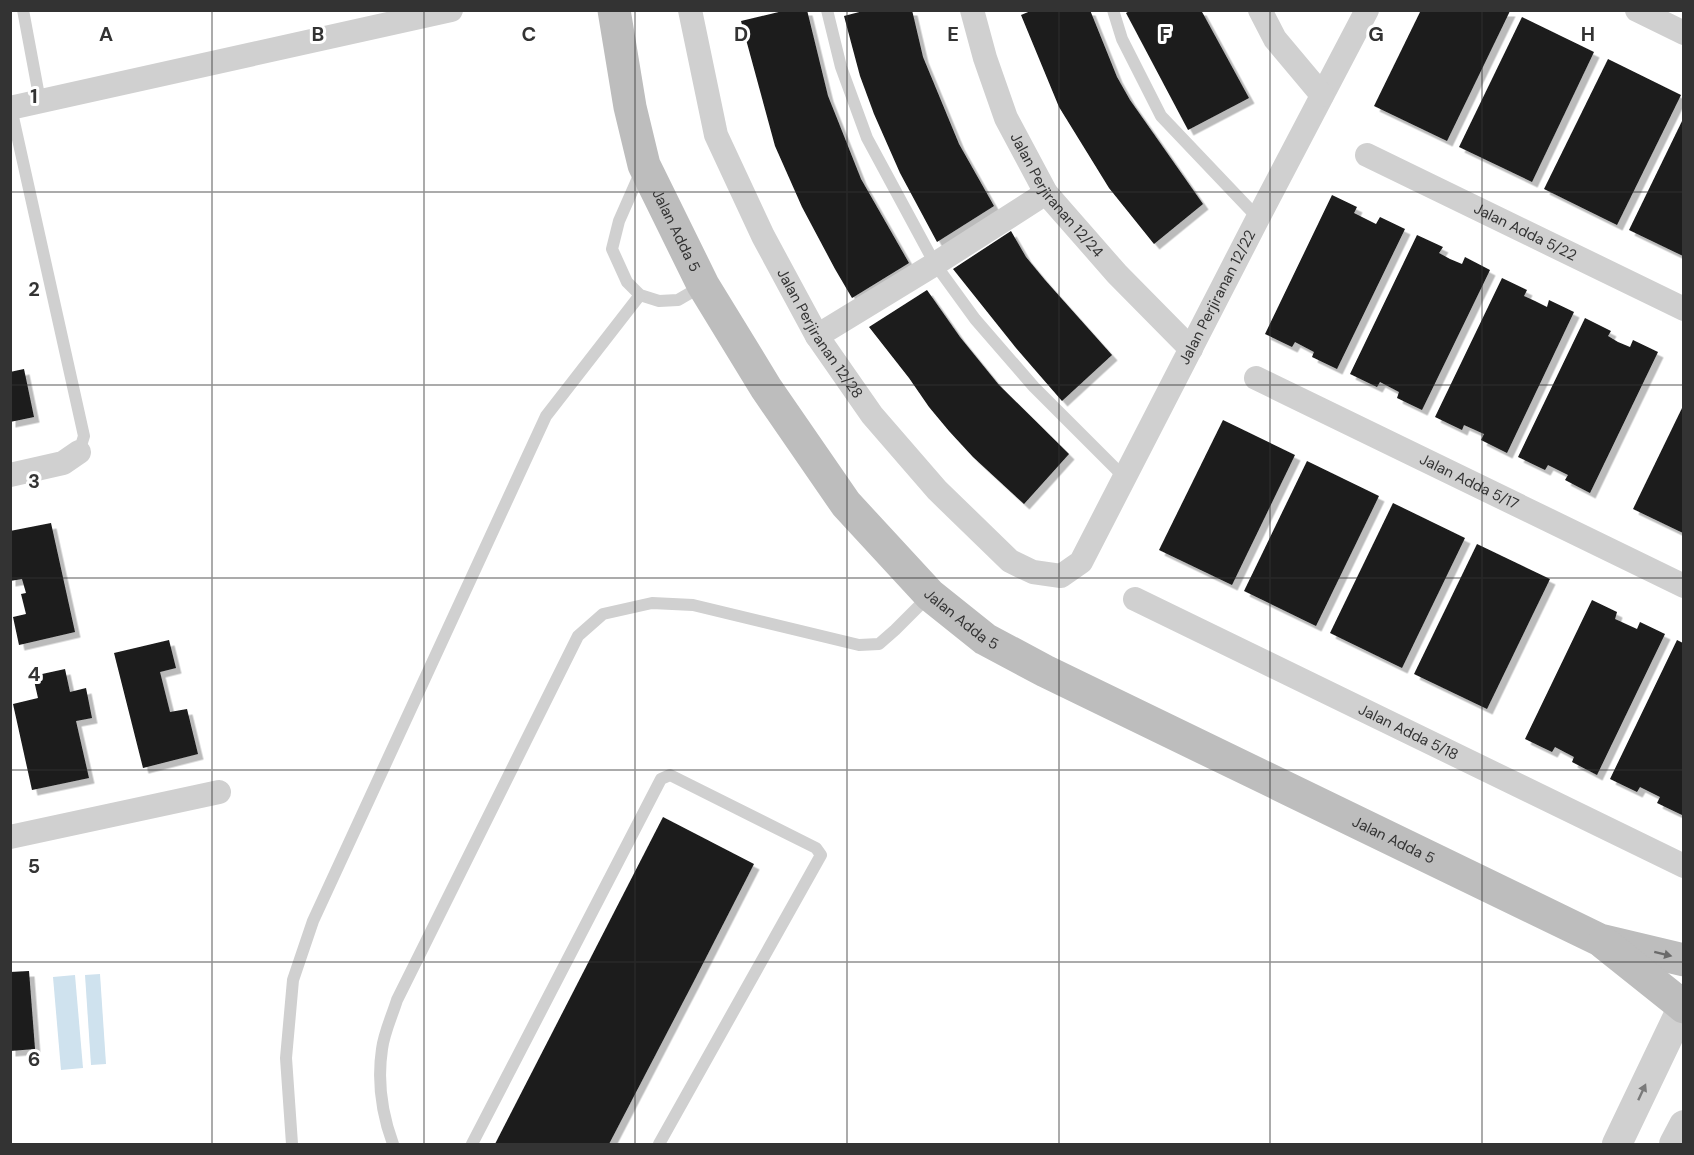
<svg xmlns="http://www.w3.org/2000/svg" width="1694" height="1155" font-family="'DM Sans',sans-serif">
<defs>
<filter id="shadow"><feDropShadow dx="5.5" dy="5.5" stdDeviation="0" flood-color="#0004"/></filter>
</defs>
<rect width="100%" height="100%" fill="#fff"/>
<g fill="#cfe2ee">
<polygon points="100,974 106,1064 91,1065 85,975"/>
<polygon points="75,975 83,1068 61,1070 53,977"/>
</g>
<g fill="#1a1a1a" filter="url(#shadow)">
<polygon points="787,10 807,10 828,96 838,121 861,179 909,263 852,298 835,269 802,207 775,146 741,21"/>
<polygon points="867,10 912,10 923,57 959,144 994,206 937,242 900,173 874,114 860,76 844,16"/>
<polygon points="1033,10 1090,10 1117,77 1130,100 1203,204 1154,244 1109,188 1059,107 1021,15"/>
<polygon points="1131,10 1201,10 1249,98 1188,130 1126,13"/>
<polygon points="1421,10 1510,11 1447,141 1374,106"/>
<polygon points="1522,17 1594,52 1532,182 1459,147"/>
<polygon points="1608,59 1681,95 1617,225 1544,189"/>
<polygon points="1683,119 1683,256 1629,230"/>
<polygon points="1332,195 1357,207 1354,213 1376,224 1380,217 1405,229 1337,369 1312,357 1314,352 1295,342 1292,347 1265,334"/>
<polygon points="1011,231 1026,257 1045,280 1112,355 1062,401 1016,348 953,269"/>
<polygon points="1417,235 1443,247 1439,253 1450,259 1462,264 1465,257 1490,270 1422,410 1397,398 1399,392 1380,382 1377,387 1350,374"/>
<polygon points="1502,278 1527,290 1524,296 1535,301 1547,307 1549,300 1574,312 1507,453 1481,440 1484,434 1464,425 1462,430 1435,417"/>
<polygon points="927,290 960,337 999,385 1069,454 1024,504 973,457 949,431 929,407 909,378 869,327"/>
<polygon points="1585,318 1611,331 1608,336 1618,342 1630,347 1633,340 1658,352 1590,493 1565,480 1568,475 1548,465 1545,470 1518,457"/>
<polygon points="24,369 34,417 10,422 10,372"/>
<polygon points="1683,406 1683,533 1633,509"/>
<polygon points="1223,420 1295,455 1232,585 1159,550"/>
<polygon points="1307,461 1379,496 1316,626 1244,591"/>
<polygon points="1393,503 1465,538 1402,668 1330,633"/>
<polygon points="51,523 75,632 19,645 13,617 26,614 21,594 26,593 22,579 10,581 10,531"/>
<polygon points="1477,544 1550,579 1487,709 1414,674"/>
<polygon points="1592,600 1617,612 1615,619 1637,629 1640,622 1665,634 1597,775 1572,762 1574,757 1555,747 1552,752 1525,739"/>
<polygon points="169,640 176,668 160,672 170,712 187,709 198,754 143,768 114,653"/>
<polygon points="1677,640 1683,643 1683,812 1682,815 1657,803 1660,797 1640,787 1637,792 1610,779"/>
<polygon points="65,669 70,692 86,688 92,718 76,721 89,778 32,790 13,704 38,698 33,676"/>
<polygon points="663,817 754,864 694,981 609,1144 495,1144"/>
<polygon points="29,971 35,1049 10,1051 10,972"/>
</g>
<g fill="none" stroke-linecap="round" stroke-linejoin="round">
<g stroke="#d0d0d0" stroke-width="12">
<polyline points="23,10 40,101"/>
<polyline points="827,10 841,67 867,138 935,264 975,319 1034,387 1124,477"/>
<polyline points="1113,10 1122,39 1161,116 1258,218"/>
<polyline points="11,108 84,436 79,452"/>
<polyline points="641,171 619,221 612,249 627,282 640,295 659,301 678,300 702,286"/>
<polyline points="292,1144 286,1058 293,980 313,921 546,416 640,295"/>
<path d="M393,1144C382,1114 377,1082 382,1049C384,1033 392,1016 397,1000L578,636L603,614L652,603L693,605L859,645L879,644L895,630L929,596"/>
<polyline points="472,1144 661,779 670,775 816,848 821,855 659,1144"/>
</g>
<g stroke="#d0d0d0" stroke-width="24">
<path id="s1" d="M690,10L716,135L763,236L817,336L872,415L937,490L1010,561L1033,572L1061,576L1081,562L1258,218L1367,10"/>
<path id="s2" d="M972,10L985,58L1006,118L1046,193L1117,274L1191,349"/>
<polyline points="1260,10 1275,39 1322,95"/>
<polyline points="1637,10 1684,33"/>
<polyline points="10,108 451,10"/>
<path id="s3" d="M1367,155L1684,309"/>
<polyline points="817,336 935,264 1046,193"/>
<path id="s4" d="M1256,378L1684,586"/>
<polyline points="10,475 63,463 79,452"/>
<path id="s5" d="M1135,599L1684,866"/>
<polyline points="10,837 219,792"/>
</g>
<g stroke="#d0d0d0" stroke-width="30">
<polyline points="1617,1144 1684,1004"/>
<polyline points="1674,1144 1684,1125"/>
</g>
<g stroke="#bdbdbd" stroke-width="33">
<path id="s6" d="M614,10L630,107L644,165L703,285L766,388L846,504L930,595L985,639L1045,671L1600,940L1684,960"/>
<polyline points="1604,943 1684,1007"/>
</g>
</g>
<defs><path id="oneway-solid" d="M-6-.8H1V-3.2L6.5 0L1 3.2V.8H-6Z" transform="scale(1.5)"/></defs>
<use fill="#6a6a6a" href="#oneway-solid" transform="translate(1663 954) rotate(14)"/>
<use fill="#7a7a7a" href="#oneway-solid" transform="translate(1642 1092) rotate(-65)"/>
<path fill="none" stroke="#333" stroke-width="1.5" stroke-opacity="0.55" d="M212,10V1144M424,10V1144M635,10V1144M847,10V1144M1059,10V1144M1270,10V1144M1482,10V1144M10,192H1684M10,385H1684M10,578H1684M10,770H1684M10,962H1684"/>
<g text-anchor="middle" dominant-baseline="central" stroke-width="6" stroke-linejoin="round" paint-order="stroke">
<g font-size="15" fill="#333" stroke="#fff">
<text stroke="none"><textPath href="#s2" startOffset="206">Jalan Perjiranan 12/24</textPath></text>
<text stroke="none"><textPath href="#s6" startOffset="231">Jalan Adda 5</textPath></text>
<text stroke="none"><textPath href="#s3" startOffset="176">Jalan Adda 5/22</textPath></text>
<text stroke="none"><textPath href="#s1" startOffset="1026">Jalan Perjiranan 12/22</textPath></text>
<text stroke="none"><textPath href="#s1" startOffset="352">Jalan Perjiranan 12/28</textPath></text>
<text stroke="none"><textPath href="#s4" startOffset="237">Jalan Adda 5/17</textPath></text>
<text stroke="none"><textPath href="#s6" startOffset="717">Jalan Adda 5</textPath></text>
<text stroke="none"><textPath href="#s5" startOffset="304">Jalan Adda 5/18</textPath></text>
<text stroke="none"><textPath href="#s6" startOffset="1203">Jalan Adda 5</textPath></text>
</g>
</g>
<g font-size="20" text-anchor="middle" font-weight="bold" fill="#333" stroke="#fff" stroke-width="6" stroke-linejoin="round" paint-order="stroke">
<text x="106" y="41">A</text>
<text x="318" y="41">B</text>
<text x="529" y="41">C</text>
<text x="741" y="41">D</text>
<text x="953" y="41">E</text>
<text x="1165" y="41">F</text>
<text x="1376" y="41">G</text>
<text x="1588" y="41">H</text>
<text x="34" y="103">1</text>
<text x="34" y="296">2</text>
<text x="34" y="488">3</text>
<text x="34" y="681">4</text>
<text x="34" y="873">5</text>
<text x="34" y="1066">6</text>
</g>
<rect width="1694" height="1155" fill="none" stroke="#333333" stroke-width="24"/>
</svg>
